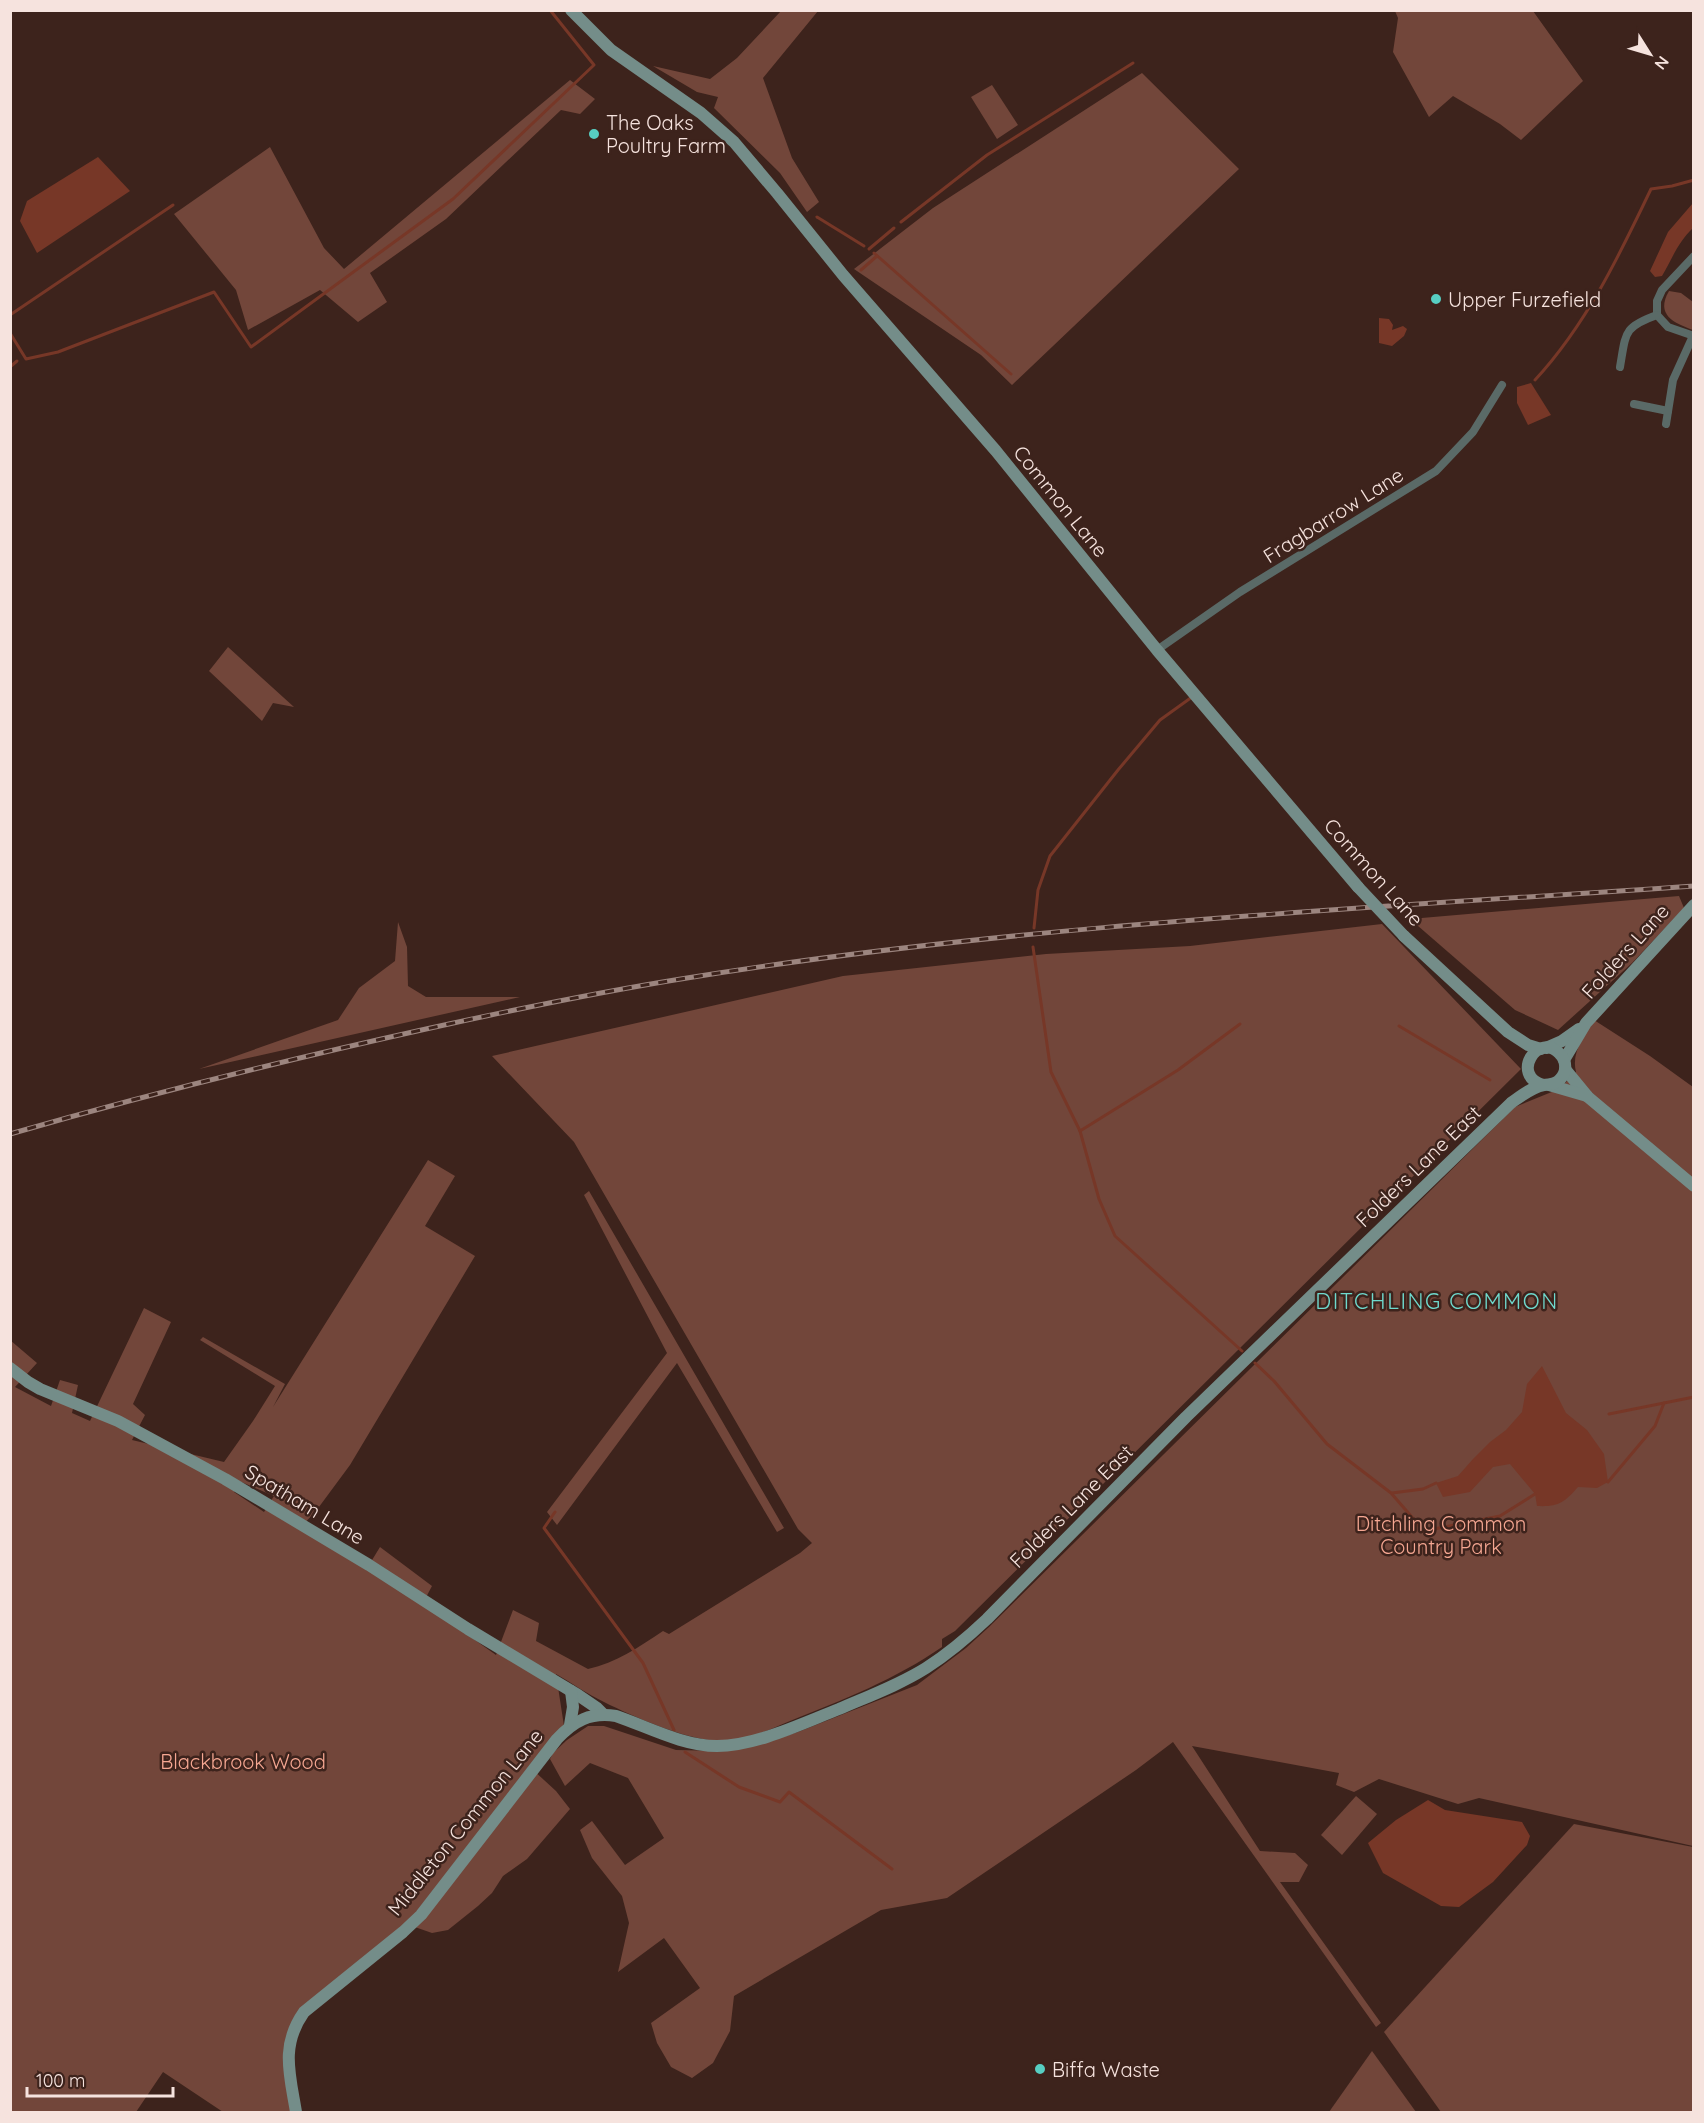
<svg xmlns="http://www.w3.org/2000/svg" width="1704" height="2123" font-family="Quicksand,sans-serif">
<rect width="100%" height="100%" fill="#3d231c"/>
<g fill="#72463a" fill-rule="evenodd">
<polygon points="781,11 818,11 763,78 792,158 819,202 807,212 780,173 714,108 718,97 697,92 653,66 710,79 737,58"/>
<polygon points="1395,11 1533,11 1583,81 1521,140 1500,124 1453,96 1429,117 1393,52 1398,18"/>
<polygon points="1142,73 1239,169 1012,385 981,355 854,269 933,208"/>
<polygon points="570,80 595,99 580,114 561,110 446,219 370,273 387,302 358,322 320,290 248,330 236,290 174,214 270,147 324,248 344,269"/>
<polygon points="992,85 1018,125 997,139 971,97"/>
<path d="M1669,291L1681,293L1693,302V330C1674,323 1655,315 1669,291Z"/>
<polygon points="228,647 294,707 273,703 262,721 209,671"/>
<polygon points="1679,896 1684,908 1632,963 1558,1030 1515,1010 1410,919"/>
<polygon points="398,922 407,947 408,986 426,997 520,997 199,1069 338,1020 359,988 395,961"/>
<path d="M1382,924L1521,1069L955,1631L942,1639V1647C896,1679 843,1700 790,1721C768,1730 740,1744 716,1741C682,1738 634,1717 604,1702C587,1694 572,1683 556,1674L564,1726L532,1769L556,1791L570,1809L527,1859L503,1876L492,1893L478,1906L448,1930L432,1933L409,1925L305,2015L286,2060L300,2112H223L163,2072L136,2112H11L10,1340L37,1363L15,1387L51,1406L60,1380L78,1385L72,1413L90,1421L144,1308L171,1322L133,1404L145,1415L132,1440L224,1462L253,1421L275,1386L200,1340L203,1337L285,1384L273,1407L428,1160L455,1176L425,1226L475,1256L350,1465L316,1511L299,1529L369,1565L380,1547L432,1586L423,1603L496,1655L513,1610L539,1623L536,1641L588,1669C616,1663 639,1647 663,1631L669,1634L800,1553L812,1543L798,1529L574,1142L492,1056L843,976L1046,954L1190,946ZM239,1481L274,1496L264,1512L234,1492Z"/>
<path d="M1594,1020L1650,1056L1693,1087V1846L1479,1798L1458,1804L1379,1779L1354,1792L1336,1785L1339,1773L1192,1746L1260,1851L1295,1853L1308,1865L1299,1882H1280L1381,2023L1376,2027L1173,1742L1136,1770L947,1898L881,1910L734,1996L730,2031L713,2063L692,2078L671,2067L657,2043L651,2023L700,1988L664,1938L618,1972L629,1923L622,1896L592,1858L580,1830L592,1821L625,1865L664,1838L628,1778L590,1763L565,1786L550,1759L553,1753L567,1740L588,1726H604L676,1750L723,1751L757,1745L798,1732L917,1685L966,1648L989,1627L1515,1107L1559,1089L1576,1072C1571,1052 1584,1037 1594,1020Z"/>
<polygon points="589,1191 784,1528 777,1532 677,1363 557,1525 547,1512 667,1353 584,1195"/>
<polygon points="1356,1796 1377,1814 1342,1855 1321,1835"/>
<polygon points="1574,1824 1693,1847 1693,2112 1441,2112 1384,2032"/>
<polygon points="1372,2051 1416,2112 1329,2112"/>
</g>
<g fill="#773727">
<polygon points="98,157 130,191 37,253 20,221 27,201"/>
<path d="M1693,203V228C1678,242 1672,259 1662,276L1655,277L1650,271L1668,232Z"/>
<polygon points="1379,318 1389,319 1393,325 1392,330 1403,326 1407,329 1404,336 1392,346 1379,343"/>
<polygon points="1531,383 1551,415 1528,425 1517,403 1517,387"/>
<path d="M1542,1366L1566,1413L1587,1430L1604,1454L1608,1482L1597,1488L1578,1487C1564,1503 1558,1507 1537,1506L1535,1494L1510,1464L1493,1467L1470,1492L1443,1497L1436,1483L1458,1476L1473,1459L1490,1442L1506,1430L1522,1412L1527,1384Z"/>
<polygon points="1428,1800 1445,1810 1522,1822 1530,1836 1527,1845 1493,1882 1459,1907 1441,1906 1383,1873 1368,1843 1396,1820"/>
</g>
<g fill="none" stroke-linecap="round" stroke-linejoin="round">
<g stroke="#773727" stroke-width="3">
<polyline points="817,217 864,246"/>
<polyline points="901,222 987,155 1133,63"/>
<polyline points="869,249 894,228"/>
<polyline points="874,253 1011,374"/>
<polyline points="861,270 877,256"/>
<polyline points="10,315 173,205"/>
<polyline points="10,333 26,359 58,352 214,292 251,347 453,199 594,65 550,10"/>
<polyline points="10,367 17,361"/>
<path d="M1535,380C1586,325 1619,256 1651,189L1672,186L1694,180"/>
<polyline points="1034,928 1038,890 1050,856 1118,770 1160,720 1192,697"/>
<polyline points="1033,947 1051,1072 1080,1131 1099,1199 1115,1236 1242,1351"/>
<polyline points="1399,1026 1490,1080"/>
<polyline points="1080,1131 1178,1070 1240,1024"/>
<polyline points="1255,1363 1274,1381 1327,1444 1391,1493 1424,1531 1500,1516 1535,1494"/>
<polyline points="1609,1414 1694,1397"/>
<polyline points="1608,1482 1655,1426 1664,1403"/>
<polyline points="1392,1493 1423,1489 1436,1483"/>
<polyline points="555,1512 544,1528 643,1663 674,1730"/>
<polyline points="685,1752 739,1787 780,1802 789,1792 892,1869"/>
</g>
<g stroke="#5a6a67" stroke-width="8">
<polyline points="1694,256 1662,290 1657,301 1657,315 1668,327 1694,336"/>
<path d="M1620,367C1626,333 1623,327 1657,315"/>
<polyline points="1634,404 1668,411"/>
<polyline points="1666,424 1673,380 1693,336"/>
<polyline points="1157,650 1240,592 1436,471 1473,432 1502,385"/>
</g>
<g stroke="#748d89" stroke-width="12">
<polyline points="571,10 611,50 701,113 734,142 777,193 843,275 996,451 1157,650 1358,887"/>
<polyline points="1404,936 1508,1032 1528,1045 1541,1049"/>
<polyline points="1546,1048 1562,1041 1579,1029"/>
<polyline points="1564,1060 1586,1023 1694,905"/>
<polyline points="1565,1069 1588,1097 1694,1186"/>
<polyline points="1549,1085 1587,1096"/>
<polyline points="10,1368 28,1382 40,1389 118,1421 225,1479 369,1565 468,1629 578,1695 597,1708 603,1714"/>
<polyline points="570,1725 573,1707 571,1691"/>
<path d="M296,2112C290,2075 280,2046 304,2012L403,1932L421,1915L557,1739C574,1721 590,1712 616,1716C648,1727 683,1746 717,1746C756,1746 803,1723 839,1709C869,1696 899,1685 926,1668C948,1654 968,1637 987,1619L1186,1417L1511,1103C1521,1096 1532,1087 1544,1085C1549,1084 1552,1085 1557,1082C1561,1079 1564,1075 1565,1070C1566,1064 1564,1058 1559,1053C1538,1032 1510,1075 1543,1085"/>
</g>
<defs>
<path id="rail" d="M10,1134C148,1094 286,1060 426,1029C512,1010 599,992 687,978C1020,924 1358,909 1694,886"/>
</defs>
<use href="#rail" stroke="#9c857f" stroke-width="5"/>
<use href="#rail" stroke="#3d231c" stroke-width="3" stroke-dasharray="9" stroke-linecap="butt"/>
<polyline stroke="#748d89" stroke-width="12" points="1358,887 1404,936"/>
</g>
<g fill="#57cec2" stroke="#3d231c" stroke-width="2">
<circle cx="594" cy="134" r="6"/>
<circle cx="1436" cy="299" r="6"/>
<circle cx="1040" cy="2069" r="6"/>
</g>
<g text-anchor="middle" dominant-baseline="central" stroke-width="5" stroke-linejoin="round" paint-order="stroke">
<g font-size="20" fill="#f6e3de" stroke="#3d231c" text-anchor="start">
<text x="606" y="122">The Oaks<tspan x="606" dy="23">Poultry Farm</tspan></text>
<text x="1448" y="299">Upper Furzefield</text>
<text x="1052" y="2069">Biffa Waste</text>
</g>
<g font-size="20" fill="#f6e3de" stroke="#3d231c">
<text transform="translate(1061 501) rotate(51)">Common Lane</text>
<text transform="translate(1333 515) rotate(-32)">Fragbarrow Lane</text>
<text transform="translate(1374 872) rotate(48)">Common Lane</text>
<text transform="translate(1625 951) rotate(-48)">Folders Lane</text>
<text transform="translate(1418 1166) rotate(-44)">Folders Lane East</text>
<text transform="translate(305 1504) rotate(31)">Spatham Lane</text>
<text transform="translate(1071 1506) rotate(-45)">Folders Lane East</text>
<text transform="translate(465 1822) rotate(-51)">Middleton Common Lane</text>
</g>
<g font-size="20" fill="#f6a792" stroke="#3d231c">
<text x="1441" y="1523">Ditchling Common<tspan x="1441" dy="23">Country Park</tspan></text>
<text x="243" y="1761">Blackbrook Wood</text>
</g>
<g font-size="22" letter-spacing="1.5" fill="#6fd9cd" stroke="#3d231c">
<text x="1437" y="1301">DITCHLING COMMON</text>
</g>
</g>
<rect width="1704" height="2123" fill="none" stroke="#f6e3de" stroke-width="24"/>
<g transform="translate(1650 54) rotate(127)" stroke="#3d231c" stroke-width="4.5" paint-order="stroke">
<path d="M0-4.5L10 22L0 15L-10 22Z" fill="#f6e3de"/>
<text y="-9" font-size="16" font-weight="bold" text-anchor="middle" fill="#f6e3de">N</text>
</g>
<path d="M27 2087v9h146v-9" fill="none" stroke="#f6e3de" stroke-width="3"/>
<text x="36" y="2087" font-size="18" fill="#f6e3de" stroke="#3d231c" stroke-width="4.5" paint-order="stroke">100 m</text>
</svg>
